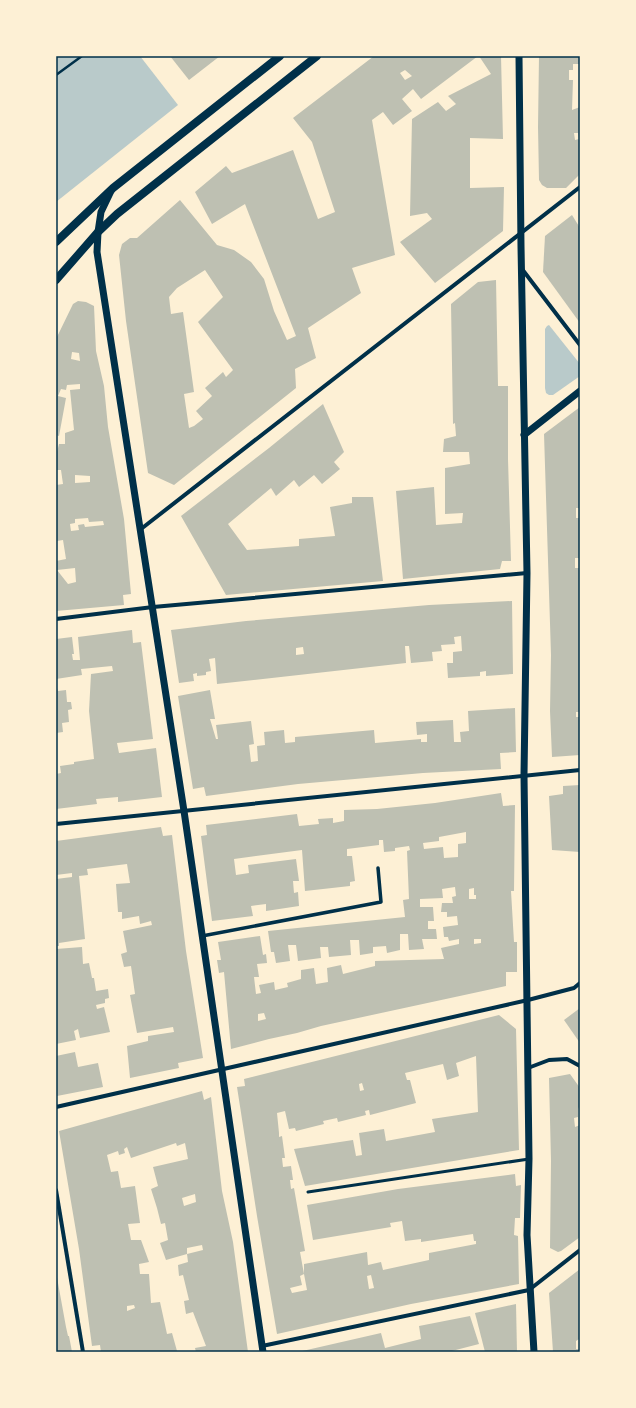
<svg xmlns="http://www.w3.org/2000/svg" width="636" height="1408" font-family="'Noto Sans',sans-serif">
<rect width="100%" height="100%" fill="#fdf0d5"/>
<g fill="#b9caca">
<polygon points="56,56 140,56 178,105 56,202"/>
<polygon points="549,325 580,364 580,376 553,395 549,395 546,393 545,388 545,329 547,326"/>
</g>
<g fill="#bec0b2" fill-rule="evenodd">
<polygon points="170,56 220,56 189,80"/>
<path d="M374,56H478L421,99L413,89L402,99L412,111L393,125L383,112L372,120L395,255L352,268L361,293L308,328L316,358L295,369L296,388L174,485L148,473L126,321L119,255L122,244L130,238H137L180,200L217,245L234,250L251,262L264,279L274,311L287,340L296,336L245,204L212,224L195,192L226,166L232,173L293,150L318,219L335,212L312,142L293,118ZM405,70L412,76L405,80L400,73ZM205,270L223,297L198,322L233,370L226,377L223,372L205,388L212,396L196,411L203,419L194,426L189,428L184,394L194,392L183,312L171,314L169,297L177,288Z"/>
<polygon points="479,56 501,56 503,139 470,138 470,188 504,187 503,231 435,283 400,242 432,219 427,213 410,216 412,119 438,102 446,111 456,104 448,96 491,74"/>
<path d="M539,56H580V64H573V70H569V80H573L572,110L580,107V174L566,188H547L542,185L539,180L538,127ZM574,133H578L579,139L575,140Z"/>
<polygon points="572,215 580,228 580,323 543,272 545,236"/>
<polygon points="496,280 498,386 508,386 508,459 511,561 502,561 500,569 403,579 396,491 434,487 436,525 462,523 463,513 445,514 445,468 470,464 469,452 443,452 444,439 456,436 455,423 453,424 451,304 478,282"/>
<path d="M78,301L86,302L94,306L96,351L104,386L108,427L124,519L131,594L123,595L124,605L56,611V561L66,559L63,540L57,541L56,485L63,484L61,470H56V456L59,444H65V433L74,430L70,390L80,389V384L67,385L66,390L61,389L58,396L66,398L59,436L56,435V339L73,304ZM72,352L79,353L80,361L71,359ZM75,475L90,476V482L75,483ZM88,518L89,522L103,521L104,525L85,527L84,524L78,525L79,530L71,531L70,524L75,523V519ZM75,568L76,582L68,584L57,570Z"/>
<polygon points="323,404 344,452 334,462 340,469 322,484 314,475 299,487 294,480 276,496 271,488 228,524 247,550 299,546 299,539 335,536 330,507 352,503 352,497 373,497 383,581 226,595 181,516 269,448"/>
<polygon points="580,407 580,508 576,508 576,518 580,518 580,558 575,558 575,568 580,568 580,712 576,712 576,717 580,717 580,755 552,757 550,711 551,655 544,434"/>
<path d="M512,601L513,674L486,676V671L480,672V676L448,678L447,663H453V652L462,651L461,636L454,637L455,644L441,645L442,651L432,652L433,661L411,663L409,646H405L406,663L217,684L215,658L209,659L211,671L206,672V675L197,676V673L193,674L194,681L179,683L171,630L246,621L429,605ZM303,647L304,654L296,655V648Z"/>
<polygon points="132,630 133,643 141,642 153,739 117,743 119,753 156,748 162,797 118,802 118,797 96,799 97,804 56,809 56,774 61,773 60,766 74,764 74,762 94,759 89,711 91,674 113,671 112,666 81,669 82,675 56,679 56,639 72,637 74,654 72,654 73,660 80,660 78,637"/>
<polygon points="56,685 58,691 66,690 67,702 71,702 72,709 68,710 69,722 62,723 63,732 56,733"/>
<polygon points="210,690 215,719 210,719 216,739 218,739 216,725 251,721 254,744 249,745 251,762 258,761 257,746 265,745 264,732 284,730 285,743 295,742 295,737 374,730 375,743 421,739 421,742 427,742 427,734 417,735 416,722 453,720 454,742 461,742 460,732 469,731 468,711 515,708 516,752 500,753 501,769 423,773 298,784 206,796 204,787 193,789 178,696"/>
<polygon points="580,785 580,852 552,850 549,796 563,794 563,786"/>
<path d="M501,793L503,806L515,805L514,891H511L514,942H517V972H506V986L321,1026L297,1033L269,1039L231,1049L224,972L219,973L217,960H221L218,942L260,936L263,955L266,954L267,963L257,964L259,977H254L256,994L261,993L259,985L274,982L275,990L288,987L287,983L301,979V970L314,968L316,984L328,982L327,968L341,965L343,974L375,966V961L444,959L441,948L459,944V939L449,941L448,937H444L443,927L458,925L457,916L447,917V912H441L442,903H453L452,897L456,896L455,887L442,889L443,898L420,899V907H433L434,921H428V929H436L437,939H422L424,949L409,950L408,934H400V950L387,953L386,946L373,947V953L360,955L359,940H350L351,955L329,957L328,947H320L321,958L298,961L296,945H288L290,961L276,963L274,952H271L268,931L405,917L403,900L409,899L407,851L410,850L409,846L395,848V851L384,852L383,840H379V845L347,849V856H352L355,881L350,882V886L305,891L302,850L234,859L236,875L249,873L248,865L296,859L299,881H293L294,893L298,892L299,906L266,911V904L251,906L253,916L212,921L201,836L207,835L206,825L297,814L299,826L319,824L318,819L333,818V823L344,821V810L377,809L435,803ZM466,832V843L458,844V857L444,858L443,847L424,849L423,843L439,841V837ZM474,888V895H476V899H469V889ZM474,939H481V943L474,944ZM264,1013L266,1019L258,1021V1014Z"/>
<polygon points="161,827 163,836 172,835 186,951 203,1058 178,1063 179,1068 130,1078 127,1046 148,1041 148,1036 174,1032 173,1027 137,1033 130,995 135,994 131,966 124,967 121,954 127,952 123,931 152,925 151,921 140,924 139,916 122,919 122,912 118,912 116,884 130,883 127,864 87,869 88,875 79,876 85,939 59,943 59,946 56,946 56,879 72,877 72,873 56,875 56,841"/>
<polygon points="82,947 83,964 89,963 92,978 94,978 96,991 108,989 109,998 105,999 105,1003 96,1005 97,1009 104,1007 110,1032 80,1038 78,1029 74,1031 76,1040 56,1044 56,949"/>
<polygon points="580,1008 580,1043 564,1020"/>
<path d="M499,1015L516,1029L519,1150L305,1186L294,1149L353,1140L356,1156L362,1155L359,1133L384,1129L386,1141L435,1132L432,1119L478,1112L476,1056L456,1063L459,1076L447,1080L443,1064L405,1073L407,1080H410L416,1103L370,1115L369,1110L365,1111L366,1115L338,1122L337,1118L323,1121L324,1124L296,1131L295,1128L289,1129L285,1111L277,1113L279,1133V1137L282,1136L285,1158H282L283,1167L291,1166L293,1180H290L291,1189L294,1188L305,1251L300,1252L304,1274V1264L367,1252L368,1265L381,1262L383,1270L429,1260V1253L476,1244V1241H474L473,1234L421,1242V1239L405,1241L402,1221L390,1223L391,1227L313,1240L307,1205L398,1189L515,1174L516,1186L521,1185L520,1218H515L514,1235L518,1236L519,1284L411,1304L277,1334L257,1216L237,1087L245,1086L244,1079ZM362,1083L364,1090L360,1091L359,1084ZM304,1274L307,1290L292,1293L290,1288L302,1285L300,1276ZM371,1275L374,1288L369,1289L367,1276Z"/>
<polygon points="75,1052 78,1067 98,1063 103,1087 57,1096 56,1089 56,1056"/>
<polygon points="570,1074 580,1088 580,1111 578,1107 578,1117 574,1118 575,1127 580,1125 580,1237 561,1251 558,1252 550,1248 551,1161 549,1078"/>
<path d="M202,1091L204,1100L211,1097L222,1191L233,1242L248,1352H196L195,1348L206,1346L193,1312L186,1314L184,1301L189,1300L183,1275L179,1276L178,1265L188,1262L187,1254L203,1250L202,1245L187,1248V1254L166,1260L160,1243L168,1240L165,1223L161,1224L157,1208L151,1189L158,1186L153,1167L188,1159L185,1143L177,1146L176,1143L131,1158L127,1147L124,1149L125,1153L119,1155L118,1151L107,1155L111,1172L118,1171L121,1188L135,1186L140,1223L128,1224L131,1240H141L149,1262L139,1264L140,1274H149L151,1303L160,1302L167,1334L172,1333L177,1351L101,1352L100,1345L92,1346L79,1249L59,1131ZM195,1194L196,1202L184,1206L182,1198ZM134,1305L135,1308L127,1311V1306Z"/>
<polygon points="580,1269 580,1341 579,1339 576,1341 576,1349 580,1349 580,1352 553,1352 549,1293"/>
<polygon points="56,1272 66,1327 68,1336 69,1336 72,1352 56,1352"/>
<polygon points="516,1304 517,1352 485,1352 475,1313"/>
<polygon points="470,1316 479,1344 448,1352 298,1352 381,1333 385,1348 421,1339 419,1326"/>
</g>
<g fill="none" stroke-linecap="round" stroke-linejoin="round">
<polyline stroke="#003049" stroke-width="2.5" points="56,75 82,56"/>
<polyline stroke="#003049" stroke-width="3" points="308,1192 529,1159"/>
<polyline stroke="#003049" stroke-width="3.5" points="202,936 381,902 378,868"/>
<g stroke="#003049" stroke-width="4">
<polyline points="522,269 580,345"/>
<polyline points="141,529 580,187"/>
<polyline points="56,619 153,607 527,573"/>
<polyline points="56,824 580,770"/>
<polyline points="528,1068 549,1060 567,1059 580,1066"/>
<polyline points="56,1107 528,1000 574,988 580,983"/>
<polyline points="56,1190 83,1352"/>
<polyline points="262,1346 529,1290 580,1250"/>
</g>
<g stroke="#003049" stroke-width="7">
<polyline points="519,56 521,246 527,573 524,775 529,1159 527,1235 534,1352"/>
<polyline points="111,191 101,212 98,232 97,252 184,811 263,1352"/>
<polyline points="524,435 580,391"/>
</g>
<g stroke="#003049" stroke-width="8">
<polyline points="56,242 113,188 280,56"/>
<polyline points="56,280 98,232 117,214 317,56"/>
</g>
</g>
<rect width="636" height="1408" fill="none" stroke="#fdf0d5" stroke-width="114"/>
<rect x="57" y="57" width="522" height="1294" fill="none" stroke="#003049" stroke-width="1.5"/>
</svg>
